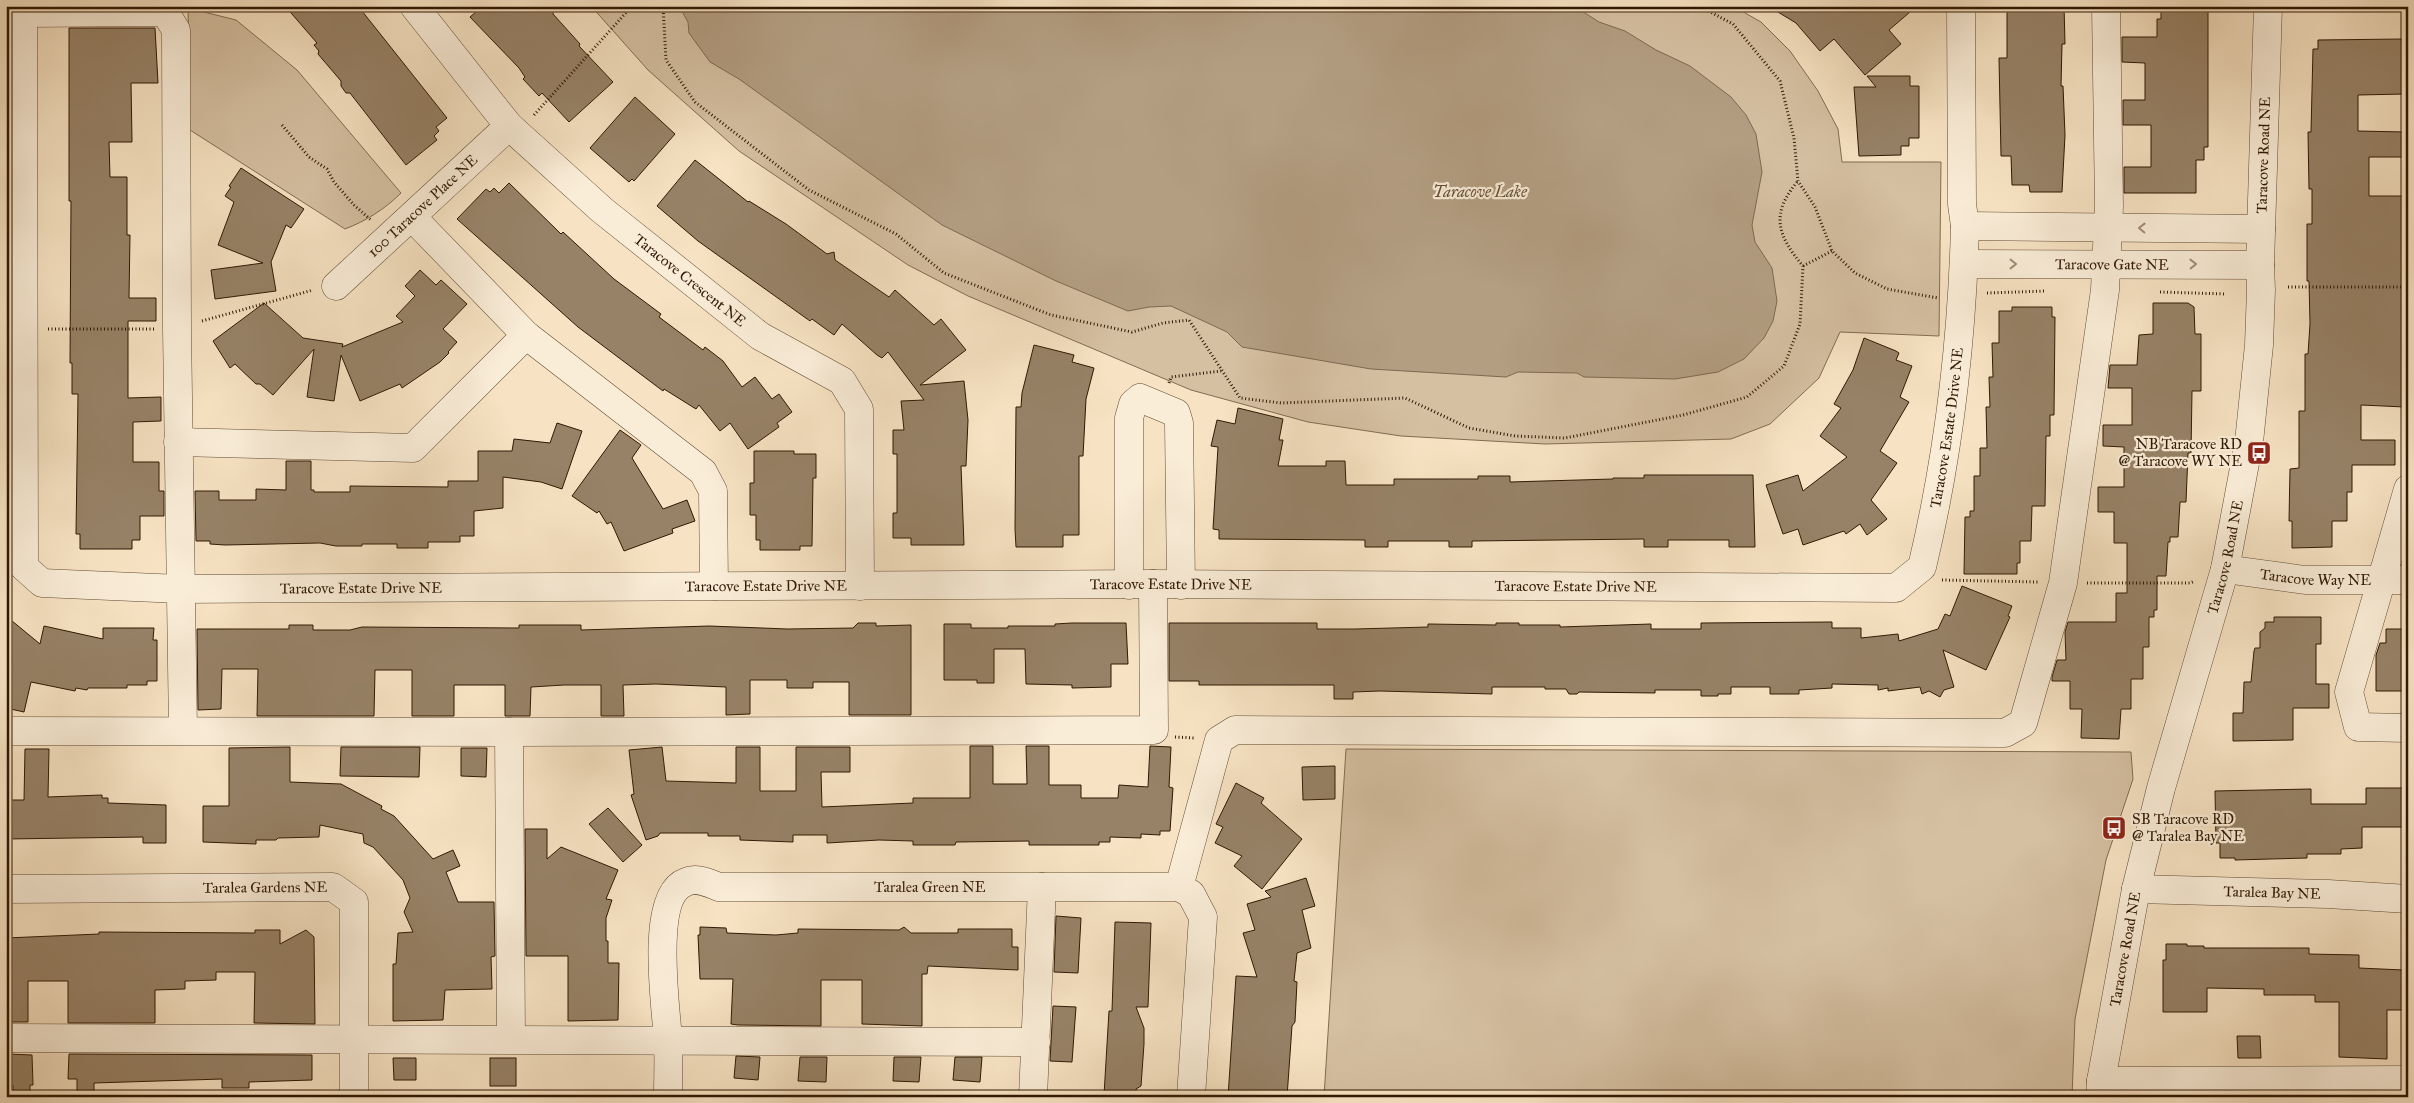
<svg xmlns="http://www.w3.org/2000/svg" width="2414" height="1103" font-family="'IM FELL Great Primer',serif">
<rect width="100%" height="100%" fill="#f7e3c3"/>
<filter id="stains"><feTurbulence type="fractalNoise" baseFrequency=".004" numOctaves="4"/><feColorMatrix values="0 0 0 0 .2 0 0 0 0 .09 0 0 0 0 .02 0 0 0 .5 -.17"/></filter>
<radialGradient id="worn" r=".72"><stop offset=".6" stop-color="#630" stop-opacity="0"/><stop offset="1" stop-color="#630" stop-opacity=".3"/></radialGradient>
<g fill="#d5c0a2" stroke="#826c52">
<polygon points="591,6 1733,6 1761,22 1790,51 1818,91 1838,129 1842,162 1941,162 1939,336 1840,332 1819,378 1770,424 1731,439 1545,444 1401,436 1308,422 1191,390 968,296 908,265 739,151 648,70"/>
<path d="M188,8L236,20L297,70L401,193C385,209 366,221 345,229L190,130Z"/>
<polygon points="1346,749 2131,752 2133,779 2106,860 2075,1019 2072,1097 1324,1097"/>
</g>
<polygon fill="#b39e82" stroke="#7f684f" points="679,6 1574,6 1599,22 1625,31 1656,50 1690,66 1731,97 1746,115 1756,134 1762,172 1752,225 1755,242 1772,268 1777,301 1773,321 1764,338 1744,359 1718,372 1675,379 1584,377 1577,373 1518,372 1506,377 1371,369 1242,347 1227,332 1171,306 1149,307 1128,311 1056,281 942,225 739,79 710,62 689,33 688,22"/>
<g fill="#978267" stroke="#301803">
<polygon points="285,6 358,6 447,118 436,127 439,131 434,136 437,140 406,165 350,93 346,93 341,86 341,81 318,54 319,51 314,45 317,43"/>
<polygon points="483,6 554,6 553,14 580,44 579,46 613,82 569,122 542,93 539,96 523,79 525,77 519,68 470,17"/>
<polygon points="1768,6 1917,6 1889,30 1901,44 1865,75 1834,39 1820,51 1796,23"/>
<polygon points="2007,6 2064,6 2065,44 2062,44 2061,86 2063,86 2065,135 2062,192 2030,192 2029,185 2012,185 2011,156 2001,156 1999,58 2007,58"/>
<polygon points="2161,8 2208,8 2208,147 2204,147 2204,160 2196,160 2196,193 2124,193 2124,167 2151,167 2151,125 2123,125 2123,100 2145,100 2145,63 2122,62 2122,37 2157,37 2157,19 2161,19"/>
<polygon points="69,28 155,28 158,83 131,83 132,142 109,142 110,177 127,177 127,235 130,235 129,298 156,298 156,321 128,321 128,398 161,397 161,421 133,422 133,462 159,462 159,491 164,491 164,516 140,516 140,540 132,540 132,549 80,549 80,534 76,534 78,394 72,394 72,363 70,363 71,201 69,201"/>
<polygon points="2402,39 2405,94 2358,95 2358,131 2405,132 2405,157 2369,157 2369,196 2405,196 2405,407 2361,405 2361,440 2395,440 2395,465 2352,465 2352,492 2347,492 2347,521 2332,521 2332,547 2292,548 2292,521 2289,521 2290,469 2299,468 2299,411 2305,411 2305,354 2308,354 2310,324 2309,281 2307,281 2307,224 2312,224 2312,189 2309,189 2308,132 2311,132 2313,49 2318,49 2318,40"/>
<polygon points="1867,76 1910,76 1910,86 1919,86 1919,138 1909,138 1909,146 1901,146 1901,155 1859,156 1854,87 1876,87"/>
<polygon points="635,97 675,134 634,181 632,179 629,182 590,148"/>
<polygon points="695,160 748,202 749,201 786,224 827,254 834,252 835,260 889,297 895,290 934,325 941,319 966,350 920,385 964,381 968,420 966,466 961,466 964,545 911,545 911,538 893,538 893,513 897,513 897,454 893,454 893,430 904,430 901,401 924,400 888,352 882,358 877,355 842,324 834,335 812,319 810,321 698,241 657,206"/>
<polygon points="241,168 304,209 291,228 286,225 271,262 276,291 215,299 211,270 263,263 218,245 234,202 225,196 231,187 229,186"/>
<polygon points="509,183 561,234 563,232 614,279 661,314 659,317 703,350 705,347 723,361 742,387 755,377 772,399 779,394 792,412 777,423 779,427 748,449 730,423 720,431 699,405 696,409 664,389 663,391 578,327 457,219 486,189 490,192 494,188 499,193"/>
<polygon points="420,270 436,285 441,280 467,304 443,329 457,342 448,352 449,353 440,362 402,388 400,384 360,401 341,355 334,401 307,397 314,349 273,395 260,384 256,384 235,364 230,368 213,341 264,303 303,338 343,344 342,347 403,322 396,316 415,296 405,286"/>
<polygon points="2153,303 2188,303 2194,307 2195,334 2201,334 2201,391 2192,391 2191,453 2188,453 2186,502 2180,502 2178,537 2170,537 2170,542 2168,542 2166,576 2157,576 2157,610 2154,610 2154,617 2149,617 2149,647 2143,647 2143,679 2131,679 2131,709 2121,709 2119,739 2081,738 2082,709 2070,709 2070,681 2052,681 2052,677 2057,660 2066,660 2065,632 2068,622 2116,622 2116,593 2127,593 2127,543 2114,543 2114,512 2098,512 2098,487 2124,487 2124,447 2103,446 2103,425 2132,425 2132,388 2108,388 2110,365 2137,365 2139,335 2153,334"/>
<polygon points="2012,307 2052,307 2052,317 2055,317 2054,415 2050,415 2050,436 2046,436 2045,506 2032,506 2031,541 2020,541 2020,563 2017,563 2017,574 1964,574 1965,517 1970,517 1970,511 1974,511 1974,476 1980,476 1980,448 1987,448 1986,407 1990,407 1989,377 1993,377 1992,343 1999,343 1999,311 2012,311"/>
<polygon points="1864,338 1896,351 1899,353 1896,360 1912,366 1900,397 1909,402 1880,451 1897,463 1871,500 1887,519 1867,535 1860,524 1846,534 1844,531 1803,545 1798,529 1783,534 1766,485 1798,475 1803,491 1847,457 1820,436 1841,408 1834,404 1853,370"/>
<polygon points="1034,345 1074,355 1072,362 1094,368 1086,399 1083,456 1079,456 1079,535 1063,535 1063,547 1016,547 1015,529 1016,407 1021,407 1022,393"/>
<polygon points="1238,408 1283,419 1279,440 1283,440 1278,466 1326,466 1326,461 1345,461 1346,485 1394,485 1394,479 1478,479 1478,476 1510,476 1510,482 1613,479 1613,478 1644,478 1644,475 1753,475 1755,547 1729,547 1729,540 1668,540 1668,547 1644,547 1644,539 1472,541 1472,547 1449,547 1449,541 1388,541 1388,547 1365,547 1365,540 1219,539 1219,530 1213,529 1218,447 1211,446 1217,420 1235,424"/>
<polygon points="557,423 582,431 562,489 541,482 503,477 503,508 474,511 474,536 460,536 460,542 428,542 428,548 397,548 397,544 362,544 362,546 336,546 320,543 225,545 210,544 210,541 196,541 195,491 219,491 219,500 256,500 256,489 286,490 286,461 311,461 311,490 314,490 314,492 350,492 350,486 448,487 448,481 478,481 478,451 512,451 514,439 550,443"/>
<polygon points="620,430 641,445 632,458 663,509 687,500 695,521 672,529 673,533 624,551 611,522 607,524 599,511 597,513 572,496"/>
<polygon points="754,451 794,451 794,454 816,454 816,478 813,478 812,546 800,546 800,550 760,550 760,540 756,540 756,515 750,515 750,483 754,483"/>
<polygon points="1962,586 2012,606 2008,616 2010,617 1986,670 1943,650 1954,687 1944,690 1940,697 1929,691 1922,694 1920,687 1888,691 1888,688 1878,690 1878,685 1832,684 1832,688 1799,690 1799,694 1770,694 1770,687 1731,687 1731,694 1718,694 1718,696 1701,696 1701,690 1655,690 1655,693 1579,692 1577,694 1569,694 1566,689 1545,689 1545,687 1492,687 1492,694 1380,691 1353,692 1353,699 1334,699 1334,685 1199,685 1199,681 1169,681 1169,623 1317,623 1317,629 1355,629 1428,627 1428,624 1496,625 1496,623 1519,623 1519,625 1560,625 1560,627 1651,624 1651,629 1701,629 1701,623 1832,622 1832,628 1861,628 1861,638 1898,634 1899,641 1938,629 1945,614 1950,616"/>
<polygon points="6,616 40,644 44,626 103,639 103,628 154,628 153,640 157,640 157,681 147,681 147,685 127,685 127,688 88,688 87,690 76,688 75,691 31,682 24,712 6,708"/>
<polygon points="2274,617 2321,617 2321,644 2316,644 2316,684 2329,684 2329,708 2293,708 2293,740 2233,741 2233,713 2243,713 2244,682 2251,682 2254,651 2255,648 2260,648 2260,632 2265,628 2265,622 2274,622"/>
<polygon points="858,623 876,623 876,626 911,625 911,715 849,715 849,682 813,682 813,688 787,688 787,680 750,680 750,714 726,715 726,687 656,684 623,685 624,716 601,716 601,685 564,685 531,687 530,716 505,716 505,685 454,685 454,716 412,716 412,670 375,670 374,716 257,716 258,669 222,669 221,709 198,710 197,629 289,629 289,625 313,625 313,630 350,630 362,627 519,628 519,625 581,625 581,630 709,626 788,629 853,628"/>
<polygon points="1072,623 1126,623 1128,664 1111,664 1111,687 1072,688 1072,685 1026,684 1025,649 994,649 994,683 977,683 977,680 944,680 944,624 971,624 971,628 1008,628 1008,626 1055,626 1055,624"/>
<polygon points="2386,629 2408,629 2408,691 2376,691 2376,655 2380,643 2386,643"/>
<polygon points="970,746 993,746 993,784 1027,784 1026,746 1049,746 1049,785 1081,785 1081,798 1118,798 1119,785 1148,787 1150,746 1171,747 1169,787 1173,788 1170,831 1160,831 1160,835 1141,834 1141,838 1110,837 1110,842 1099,842 1099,845 1029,845 1029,841 956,842 955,845 913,845 913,841 879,840 827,843 827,835 793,835 793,842 740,840 740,836 708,836 708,833 660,833 658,836 646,840 631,795 634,794 629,750 662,747 666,781 736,783 736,747 760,747 760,791 796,791 796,747 850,747 850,772 821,772 822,807 913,803 913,798 970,798"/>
<polygon points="290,747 290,782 341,784 382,806 381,809 394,816 433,859 453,850 460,866 446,872 458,902 494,902 495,956 491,957 492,989 445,990 443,1020 393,1021 393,964 396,964 398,933 413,932 404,912 410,898 403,880 373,847 364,843 363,834 320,825 319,837 278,838 276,840 256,840 256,844 203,842 203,806 229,806 229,748"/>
<polygon points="341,747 420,747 419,777 340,776"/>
<polygon points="461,748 487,748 486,777 461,776"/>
<polygon points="25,749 49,749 48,797 102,795 102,798 108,798 108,803 166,805 166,843 143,843 143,837 6,839 6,800 24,800"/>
<polygon points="1335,766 1335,799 1303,800 1302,767"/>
<polygon points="1236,783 1264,798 1261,803 1302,839 1262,889 1234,866 1242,856 1215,843 1223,827 1216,824"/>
<polygon points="2366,788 2408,788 2408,827 2362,827 2362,848 2341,849 2341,854 2307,854 2307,858 2235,860 2235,858 2220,858 2220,843 2216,843 2215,791 2311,789 2311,804 2366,804"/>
<polygon points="608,808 642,845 623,862 589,824"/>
<polygon points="525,829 547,829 547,859 561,847 618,870 606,899 612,900 606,918 606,941 608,941 608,963 619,963 618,1020 568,1021 568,956 526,956"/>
<polygon points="1306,878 1315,906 1302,910 1311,948 1297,953 1294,981 1297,982 1295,1022 1292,1026 1287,1097 1228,1097 1236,976 1257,977 1243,933 1255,930 1247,904 1271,897 1265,891"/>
<polygon points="1056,916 1081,918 1078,973 1054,972"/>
<polygon points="1115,922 1151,923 1148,1007 1136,1007 1144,1028 1144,1044 1141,1086 1136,1089 1136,1097 1104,1095 1109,1011 1112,1011"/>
<polygon points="700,927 726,928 727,933 776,935 798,933 798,929 899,930 904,927 911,933 958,933 958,929 1012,929 1012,947 1018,947 1018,970 928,966 927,974 922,974 922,1026 862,1024 862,980 821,980 821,1026 738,1025 731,1024 733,979 700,979 698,935 700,935"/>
<polygon points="255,930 280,930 280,944 306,930 314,937 315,1024 254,1023 255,972 216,972 216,980 185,981 185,989 155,990 155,1023 68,1023 68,981 28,981 28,1022 6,1022 6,938 99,934 99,932 255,933"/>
<polygon points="2166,944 2187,944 2187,946 2204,946 2204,948 2309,948 2309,954 2359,955 2359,968 2403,970 2403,975 2408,975 2408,1010 2387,1010 2387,1059 2339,1057 2339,1002 2315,1002 2315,995 2264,995 2264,989 2207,988 2207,1012 2163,1012 2163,960 2166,960"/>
<polygon points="1053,1006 1076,1007 1072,1062 1050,1061"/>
<polygon points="2237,1036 2260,1036 2261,1058 2238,1058"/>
<polygon points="7,1054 32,1055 33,1085 30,1085 30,1097 13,1097 13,1085 7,1085"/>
<polygon points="69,1054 312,1055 312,1080 249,1082 249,1088 222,1088 222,1079 94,1083 94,1097 77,1097 77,1079 68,1079"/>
<polygon points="736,1056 760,1057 758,1080 734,1078"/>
<polygon points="800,1057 827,1057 826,1082 798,1081"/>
<polygon points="894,1057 921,1057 919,1082 893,1081"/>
<polygon points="955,1057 982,1057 980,1082 953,1080"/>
<polygon points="393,1058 416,1058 416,1080 394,1080"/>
<rect x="490" y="1058" width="26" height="28"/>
</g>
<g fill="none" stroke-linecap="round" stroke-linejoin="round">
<defs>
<g id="minor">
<path id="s1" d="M23,6L24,567L42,583L180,589L1153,584L1896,588L1922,567C1949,454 1962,342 1965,226L1962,204L1961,6"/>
<path id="s2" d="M414,6L509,126L602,210L760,336L842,381L859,409L860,586"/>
<polyline points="23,13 165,12 176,30 177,329 183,730"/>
<polyline points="412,217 526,335 703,472 713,491 714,586"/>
<polyline points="1965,226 2261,229"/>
<path id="s3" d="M1964,264L2260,265"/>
<path id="s4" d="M336,286L509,126"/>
<polyline points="178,442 413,448 526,335"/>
<polyline points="2408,489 2349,692 2358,727 2408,728"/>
<path id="s5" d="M2225,569L2305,580H2408"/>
<polyline points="1129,585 1129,418 1133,404 1140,398 1176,413 1179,423 1181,585"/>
<polyline points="6,731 509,732 1154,730 1153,584"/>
<polyline points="509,732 511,1039"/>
<polyline points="1179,887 1219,740 1235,730 2005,733 2023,723 2063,583 2105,290 2109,206 2106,6"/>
<path id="s6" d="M6,889L333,887L354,902V1097"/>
<path id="s7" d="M2136,889L2328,894L2408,899"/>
<polyline points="6,1038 1036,1042"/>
<polyline points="2101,1081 2408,1080"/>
<path id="s8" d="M668,1097C668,1078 669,1058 668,1039C666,1008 649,895 686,882C697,877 708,883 719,887H1179L1191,894L1203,917L1191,1097"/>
<polyline points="1033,1097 1042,887"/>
<path id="s9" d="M2101,1097V1081L2136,889L2161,788L2225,569L2249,442L2259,345L2261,290L2260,265L2268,6"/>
</g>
</defs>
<use href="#minor" stroke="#624b33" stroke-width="29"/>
<g stroke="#301803" stroke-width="3" stroke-dasharray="1 2.5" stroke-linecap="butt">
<path d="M663,6L666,60L695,102L809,190L896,234L944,273L1051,315L1132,332L1163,323L1189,320L1240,398L1281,403L1405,398L1469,428L1515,436L1565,438L1683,415L1747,397L1784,366L1800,324L1803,266C1777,235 1770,214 1798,181"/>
<polyline points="1699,6 1733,24 1780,81 1794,138 1798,181 1815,207 1832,251 1855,273 1887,289 1938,298"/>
<polyline points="534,115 632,6"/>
<polyline points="282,125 309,157 327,169 334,182 354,205 372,221"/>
<polyline points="1803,266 1832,251"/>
<polyline points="2288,287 2408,287"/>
<polyline points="2160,292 2226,294"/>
<polyline points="1987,293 2046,291"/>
<polyline points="202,321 313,290"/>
<polyline points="48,329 154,329"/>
<polyline points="1169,383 1171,377 1221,371"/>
<polyline points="1942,580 2038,582"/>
<polyline points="2087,583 2190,583 2195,581"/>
<polyline points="1175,737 1194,738"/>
</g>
<use href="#minor" stroke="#faedd8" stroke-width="28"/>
</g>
<defs><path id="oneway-chevron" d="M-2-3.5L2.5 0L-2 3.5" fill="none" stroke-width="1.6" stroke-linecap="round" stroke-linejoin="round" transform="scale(1.25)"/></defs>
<g stroke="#9f8d78">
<use href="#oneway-chevron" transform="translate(2142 228) rotate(-179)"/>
<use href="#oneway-chevron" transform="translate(2013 264)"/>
<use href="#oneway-chevron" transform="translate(2193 264) rotate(-1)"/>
</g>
<defs>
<symbol id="bus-square" viewBox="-11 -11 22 22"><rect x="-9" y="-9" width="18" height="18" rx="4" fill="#8f2418" stroke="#faedd8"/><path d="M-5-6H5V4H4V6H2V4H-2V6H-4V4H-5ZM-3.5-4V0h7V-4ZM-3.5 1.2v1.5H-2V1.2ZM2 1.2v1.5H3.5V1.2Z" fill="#fff"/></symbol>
</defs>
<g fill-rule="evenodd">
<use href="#bus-square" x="2245" y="439" width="28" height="28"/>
<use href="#bus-square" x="2100" y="814" width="28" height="28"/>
</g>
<g text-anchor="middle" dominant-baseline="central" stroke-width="4.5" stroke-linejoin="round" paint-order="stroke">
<g font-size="15" fill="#301803" stroke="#faedd8">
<text stroke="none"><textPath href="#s9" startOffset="960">Taracove Road NE</textPath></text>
<text stroke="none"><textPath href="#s4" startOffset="118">100 Taracove Place NE</textPath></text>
<text stroke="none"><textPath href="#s3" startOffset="148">Taracove Gate NE</textPath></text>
<text stroke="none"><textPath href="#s2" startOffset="391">Taracove Crescent NE</textPath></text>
<text stroke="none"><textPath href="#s1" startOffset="2614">Taracove Estate Drive NE</textPath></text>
<text stroke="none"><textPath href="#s9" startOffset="555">Taracove Road NE</textPath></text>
<text stroke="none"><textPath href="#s5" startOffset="91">Taracove Way NE</textPath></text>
<text stroke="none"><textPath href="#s1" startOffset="1714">Taracove Estate Drive NE</textPath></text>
<text stroke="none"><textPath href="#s1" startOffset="1309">Taracove Estate Drive NE</textPath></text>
<text stroke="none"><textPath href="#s1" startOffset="2119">Taracove Estate Drive NE</textPath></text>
<text stroke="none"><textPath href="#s1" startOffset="904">Taracove Estate Drive NE</textPath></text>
<text stroke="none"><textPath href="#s6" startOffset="259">Taralea Gardens NE</textPath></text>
<text stroke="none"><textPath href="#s8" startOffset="468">Taralea Green NE</textPath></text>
<text stroke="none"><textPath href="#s7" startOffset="136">Taralea Bay NE</textPath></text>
<text stroke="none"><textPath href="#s9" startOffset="150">Taracove Road NE</textPath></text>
</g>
<g font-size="15" fill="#301803" stroke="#faedd8" text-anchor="end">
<text x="2242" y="444">NB Taracove RD<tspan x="2242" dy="17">@ Taracove WY NE</tspan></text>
<text x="2132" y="819" text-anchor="start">SB Taracove RD<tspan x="2132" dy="17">@ Taralea Bay NE</tspan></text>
</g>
<g font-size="16" font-style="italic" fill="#644e36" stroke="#faedd8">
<text x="1480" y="191">Taracove Lake</text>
</g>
</g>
<rect width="2414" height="1103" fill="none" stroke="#f7e3c3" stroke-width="25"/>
<rect x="8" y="8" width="2399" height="1088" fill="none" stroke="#301803" stroke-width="2.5"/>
<rect x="12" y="12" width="2389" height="1078" fill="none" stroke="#301803"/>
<rect width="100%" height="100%" filter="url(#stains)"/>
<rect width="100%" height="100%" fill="url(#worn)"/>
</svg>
